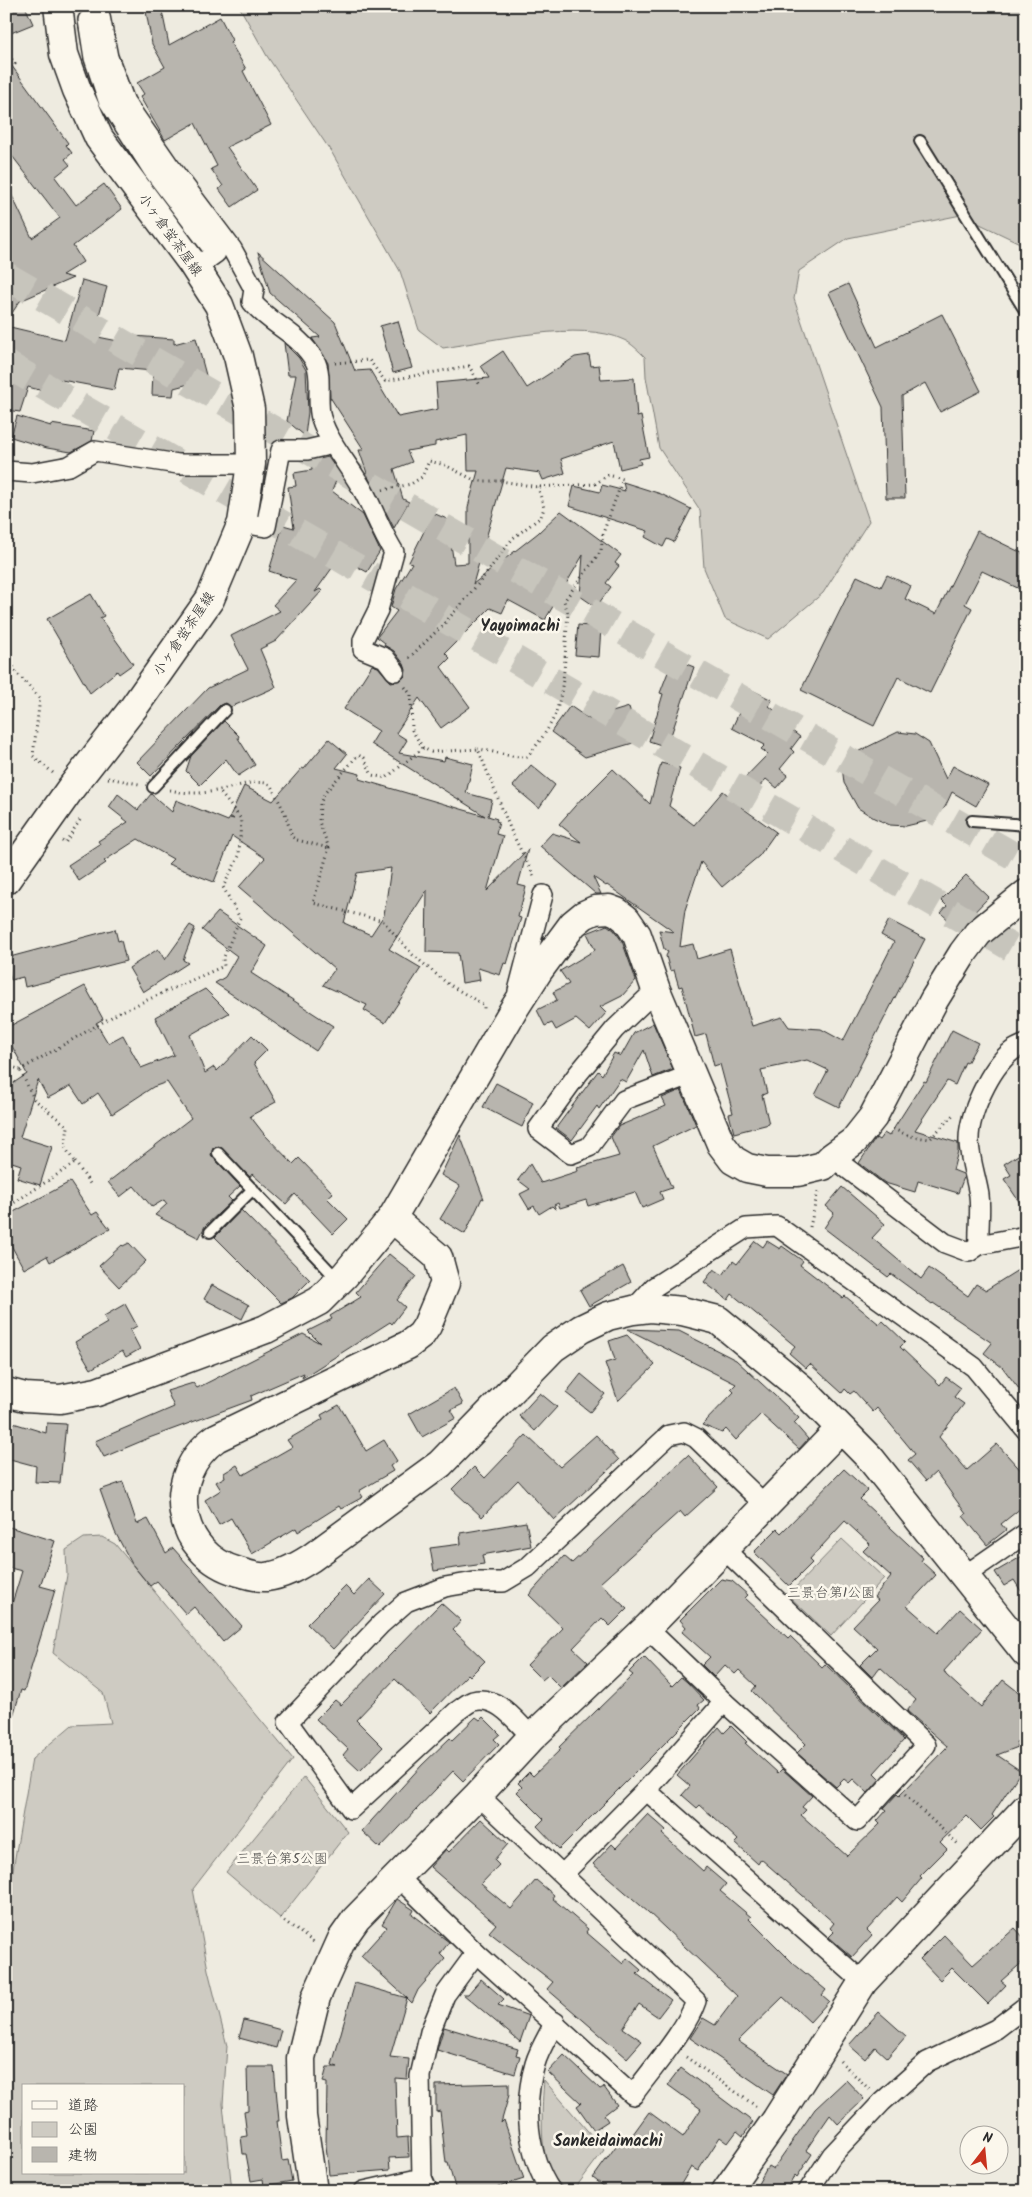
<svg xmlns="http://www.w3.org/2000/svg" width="1032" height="2197" font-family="Kalam,'Klee One',sans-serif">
<rect width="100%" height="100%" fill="#eeebe0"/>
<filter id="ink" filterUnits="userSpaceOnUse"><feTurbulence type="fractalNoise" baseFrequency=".02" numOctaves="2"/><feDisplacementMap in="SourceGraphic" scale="10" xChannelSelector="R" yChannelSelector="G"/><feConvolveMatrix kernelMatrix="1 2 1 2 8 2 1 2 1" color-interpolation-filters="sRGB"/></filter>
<g filter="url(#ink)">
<g fill="#cecbc2" stroke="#7c7b76" fill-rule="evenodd">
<path d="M239,6H1026V246L961,215L848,238L799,271L794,299L869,521L823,593L768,639L725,619L704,568L700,510L659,448L646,377L645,357C639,351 631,343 624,340C582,319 490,341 443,348L419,330L400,271L332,153L267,56Z"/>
<path d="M102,1537L115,1544L293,1759L193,1889L208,1970L227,2046L223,2104L232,2191H6V1910L32,1759L72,1725L111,1723L103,1693L53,1653L67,1575L66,1550L84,1538ZM24,2086H184V2173H24Z"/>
<polygon points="842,1539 884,1578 831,1636 788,1595"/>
<polygon points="304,1777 348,1832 280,1918 226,1872"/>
<path d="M544,2080L604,2150L573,2191H567C561,2185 555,2180 551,2173C539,2154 542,2103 544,2080Z"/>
</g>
<g fill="#b8b5ae" stroke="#2b2b2b" fill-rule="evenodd">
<polygon points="6,6 25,6 33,24 6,35"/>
<polygon points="145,6 161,6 169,45 220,17 232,40 230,42 246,69 243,71 271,125 227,147 257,190 232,207 219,189 223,186 211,169 217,166 195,123 165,140 140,97 144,94 137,83 165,67 152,44"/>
<polygon points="6,58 68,143 66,145 72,153 65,159 70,165 55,177 76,205 104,184 122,209 73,246 83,262 62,275 73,278 20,301 6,322 6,183 32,238 60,218 6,148"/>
<path d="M258,252L335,322L355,371L370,370L398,417L438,409L436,383L489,378L481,366L503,351L527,388L575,357L589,355L591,366L599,365L601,380L634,378L637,417L641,416L649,457L639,459L641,464L620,469L614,441L561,459L565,473L543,480L540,473L506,468L473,584L538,533L561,511L621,555L615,563L619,566L606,583L611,587L596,607L580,596L583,555L545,620L508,600L502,613L490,608L445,653L450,658L441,667L470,707L441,728L419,698L396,733L407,740L399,753L444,761L445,757L473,764L466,793L492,800L488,816L497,819L496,821L499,822L496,834L503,836L487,891L528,849L518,885L526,887L518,917L521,918L507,964L504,963L500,975L478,968L480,980L462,983L458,953L426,952L427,890L389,949L421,968L385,1023L364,1010L367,1005L323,985L335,969L239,887L265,858L232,836L214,882L168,864L173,859L138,839L104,861L106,863L79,881L68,865L100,844L98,841L128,822L109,807L118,794L138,810L151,794L172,812L176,800L228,821L230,818L234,819L230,816L244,786L273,801L302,768L304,769L329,739L347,754L336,768L360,774L359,779L485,816L371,744L379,731L344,709L372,665L378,667L391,682L401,680L405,676L406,670L404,664L394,651L384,645L385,643L377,637L397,611L391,607L396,589L412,563L409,562L433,513L447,519L454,564L468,563V507L478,471H468L467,435L435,442V446L407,451L412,462L394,469L403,499L409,502L394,528L369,479L359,450H364L330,397L328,363L312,338L320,337L270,293ZM391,868L384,915L371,935L344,923L357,873Z"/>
<polygon points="82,280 107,287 93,336 133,344 133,336 174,339 174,344 196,338 207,379 174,388 173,396 152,395 153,371 119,368 114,390 51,378 47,392 28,387 20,412 6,410 6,326 65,340"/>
<polygon points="848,284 877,347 942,314 981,391 940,412 925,383 902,396 905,498 886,498 883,407 829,293"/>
<polygon points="398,321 412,368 393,373 380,326"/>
<polygon points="284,343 299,358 306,370 308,412 305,436 287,421 296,375 288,375"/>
<polygon points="17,416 51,426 51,424 94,431 92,441 71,452 47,448 11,437"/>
<polygon points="328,457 339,473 332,491 363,515 380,551 367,572 340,557 315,592 320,589 322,591 276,641 260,649 276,687 231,707 226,703 220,705 151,776 137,762 208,688 248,669 231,636 280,611 273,605 296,580 269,571 283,525 294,528 288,487 296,486 294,473 312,470 311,461"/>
<polygon points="623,482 661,494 691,509 674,542 667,539 663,547 645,537 648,531 569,506 574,486 600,492 602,485 625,491"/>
<polygon points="977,531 1026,555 1026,592 982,571 965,604 972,608 930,693 898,677 874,726 801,690 857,576 881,587 887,575 911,586 905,599 936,614"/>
<polygon points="91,594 104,616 100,618 133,664 119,674 117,671 90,693 47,619"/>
<polygon points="578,625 601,627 599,657 575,655"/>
<polygon points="673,659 694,667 667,747 649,741 663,694 660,693"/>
<polygon points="750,689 772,700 769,706 794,726 791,730 800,737 791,749 794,752 780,769 788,775 777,788 766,779 741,807 776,832 759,856 722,887 701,862 685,910 680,947 693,944 697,959 730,949 752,1026 782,1017 789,1027 821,1029 843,1041 894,942 881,935 889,920 925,939 839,1107 815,1095 828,1070 807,1060 761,1070 767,1093 762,1095 769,1124 734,1133 729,1114 733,1113 720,1064 714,1066 706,1034 695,1037 682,986 679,987 674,970 670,971 666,956 668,952 664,949 659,930 674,932 607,885 606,886 593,877 601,894 596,894 540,846 552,833 581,842 559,824 582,798 583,799 613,769 650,804 661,763 680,768 669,806 694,825 723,791 728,795 768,754 761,749 765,745 732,728"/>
<polygon points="570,706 589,719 629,707 640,741 585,757 551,732"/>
<polygon points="224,721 239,736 238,738 255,765 238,776 226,759 200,785 186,771 191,756"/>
<polygon points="898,732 915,734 929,743 946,779 953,766 988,785 976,806 952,792 945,807 936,815 927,821 906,826 890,825 874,818 858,808 844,783 842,766 845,758"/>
<polygon points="531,765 555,785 539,808 513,786"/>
<polygon points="966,875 989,897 958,929 941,913 947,906 941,900"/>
<polygon points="218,912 267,946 251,973 333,1026 316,1051 215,983 225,977 237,956 202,930"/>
<polygon points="190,925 195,928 183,960 188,963 143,992 129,968 158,949 165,960"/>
<polygon points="607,925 614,930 622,941 636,980 622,996 600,1007 606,1013 590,1031 576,1019 556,1030 552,1023 545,1026 537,1010 557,1000 553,992 569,984 560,971 595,950 587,933"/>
<polygon points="115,929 118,941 121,940 126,961 25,987 23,977 11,980 6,958"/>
<polygon points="85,986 103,1019 96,1023 108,1043 123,1035 141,1068 174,1055 155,1017 205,989 229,1013 190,1035 205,1073 214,1067 217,1071 252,1035 267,1050 254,1063 276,1102 250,1116 264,1134 293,1164 299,1158 333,1193 327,1198 348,1219 333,1234 295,1194 286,1204 252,1174 250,1177 219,1146 213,1148 211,1155 240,1186 228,1197 232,1201 205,1226 199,1238 155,1215 167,1204 164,1200 152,1207 134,1186 120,1197 108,1182 191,1118 167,1082 153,1087 112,1114 98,1093 83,1104 71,1086 48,1098 38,1080 20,1137 52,1147 40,1185 17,1178 21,1165 12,1162 10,1169 6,1169 6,1088 27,1074 6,1035 6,1028"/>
<polygon points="653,1023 673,1069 653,1077 644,1050 626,1082 620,1079 599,1109 597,1106 572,1140 556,1128 598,1071 602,1075 614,1053 621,1056 634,1033"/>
<polygon points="952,1030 978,1043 967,1063 965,1062 955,1085 947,1081 915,1130 958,1143 958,1151 953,1170 963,1174 964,1177 958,1193 918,1181 915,1192 885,1183 859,1163 876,1138 879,1140 884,1133 889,1136 924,1081 926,1082"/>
<polygon points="496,1083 533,1102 522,1127 483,1107"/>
<polygon points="681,1090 696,1125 653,1146 672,1188 660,1192 663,1199 642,1208 635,1192 588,1206 586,1200 560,1208 558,1203 554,1205 556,1210 552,1206 539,1214 534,1206 529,1209 520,1194 530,1189 518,1180 530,1164 541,1183 578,1171 577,1168 619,1156 611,1137 619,1126 666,1106 662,1098"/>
<polygon points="460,1135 484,1199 482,1198 465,1234 440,1219 460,1186 441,1175"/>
<polygon points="1026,1150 1026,1212 1004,1179 1011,1175 1004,1164"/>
<polygon points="70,1182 92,1215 97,1212 110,1229 50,1262 47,1256 24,1269 6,1236 6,1216"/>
<polygon points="842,1187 885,1224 872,1238 921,1279 929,1268 968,1296 976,1284 986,1290 1026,1265 1026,1398 1003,1368 984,1353 992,1343 933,1303 932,1304 891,1274 888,1277 824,1228 834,1213 826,1206"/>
<polygon points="241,1210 310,1280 292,1298 281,1303 215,1237"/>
<polygon points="755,1241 763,1247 767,1241 780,1249 782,1246 803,1261 800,1265 843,1298 845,1296 879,1324 883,1321 905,1342 900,1347 940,1385 946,1377 961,1388 954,1397 964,1404 939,1437 967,1470 997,1444 1026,1476 1026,1504 1001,1524 1006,1530 987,1545 963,1516 966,1514 936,1472 926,1481 908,1460 915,1454 877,1408 873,1412 854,1391 850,1394 845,1389 842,1393 810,1364 806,1368 789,1353 795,1346 732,1294 728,1300 704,1282 714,1269 723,1275 733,1261 737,1264"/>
<polygon points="129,1243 146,1261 119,1287 99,1266 122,1245 123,1246"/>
<polygon points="389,1254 416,1276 397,1300 405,1307 392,1324 390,1322 302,1378 304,1373 251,1396 252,1400 149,1438 104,1457 95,1441 174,1407 167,1391 193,1383 197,1388 303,1334 320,1343 308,1331 332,1319 330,1316 361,1297 356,1292"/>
<polygon points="623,1266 631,1282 589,1306 580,1290"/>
<polygon points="212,1285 249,1305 242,1319 204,1299"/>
<polygon points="125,1304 137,1326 130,1330 140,1349 126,1357 122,1351 91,1369 75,1342 107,1323 104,1316"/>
<polygon points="627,1329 679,1331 736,1360 799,1418 794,1423 808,1439 799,1449 761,1414 736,1440 726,1429 722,1433 702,1425 734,1392 731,1389 736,1384"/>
<polygon points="627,1335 655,1365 618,1401 605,1363 615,1360 609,1341"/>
<polygon points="581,1374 605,1394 590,1412 566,1393"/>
<polygon points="454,1388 463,1404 451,1410 456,1418 422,1437 409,1414"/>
<polygon points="540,1393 557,1407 535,1431 519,1416"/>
<polygon points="339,1405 366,1451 384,1440 397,1461 390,1466 393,1471 359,1491 363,1497 341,1509 339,1506 298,1532 296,1528 252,1554 231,1518 219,1525 205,1500 221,1490 216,1482 225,1477 224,1473 237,1465 243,1475 292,1447 287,1440 323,1419 321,1415"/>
<polygon points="10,1422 46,1433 47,1423 66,1424 60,1483 35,1482 36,1466 6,1458 6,1435"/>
<polygon points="526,1435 560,1467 596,1435 619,1460 554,1520 518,1480 482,1517 452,1489 474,1467 485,1478"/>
<polygon points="688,1455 718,1487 685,1517 680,1511 600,1583 627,1609 610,1626 602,1618 573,1648 588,1662 561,1688 548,1675 542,1680 527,1665 563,1628 529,1595 564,1556 572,1563"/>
<polygon points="844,1469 868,1491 860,1499 923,1558 921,1561 936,1575 907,1606 938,1633 960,1609 982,1629 944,1671 946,1675 981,1707 1003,1680 1026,1698 1026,1738 1016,1742 1018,1747 997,1755 1021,1771 992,1815 994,1817 981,1830 967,1816 940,1842 947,1849 920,1876 922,1878 902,1902 897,1897 867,1930 872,1935 852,1957 829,1937 834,1932 830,1928 834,1923 761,1859 758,1864 735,1843 738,1840 700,1805 697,1808 682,1795 690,1786 677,1775 719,1727 724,1733 731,1726 747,1742 745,1743 778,1773 782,1769 812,1796 802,1807 806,1810 801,1815 847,1856 880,1824 877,1821 887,1810 884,1808 897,1794 899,1796 946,1748 947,1746 907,1711 916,1700 880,1667 872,1677 860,1665 877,1648 853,1626 878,1600 874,1597 891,1576 863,1551 870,1544 845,1521 809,1560 812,1563 789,1586 754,1552 777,1529 781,1533"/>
<polygon points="123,1482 137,1524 148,1519 166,1553 173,1548 242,1626 223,1642 194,1607 186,1614 157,1581 150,1586 132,1564 115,1532 100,1490"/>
<polygon points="526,1522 531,1546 482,1555 484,1564 434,1571 430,1548 461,1544 460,1533"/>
<polygon points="6,1526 55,1541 40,1586 55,1590 24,1691 21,1690 10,1726 6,1726 6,1623 22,1571 6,1567"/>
<polygon points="1026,1554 1026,1599 1014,1580 1004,1586 995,1572"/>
<polygon points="369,1579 385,1594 333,1649 307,1624 345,1586 354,1595"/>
<polygon points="721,1579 732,1581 748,1595 745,1598 788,1638 790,1636 822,1667 825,1664 904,1740 874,1773 880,1779 868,1793 853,1779 849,1783 844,1779 836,1787 797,1753 806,1744 752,1691 756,1686 739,1670 735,1674 725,1665 714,1677 702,1665 710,1657 682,1632 686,1627 680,1620"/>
<polygon points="441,1603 461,1621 453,1630 485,1661 470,1676 468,1674 430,1713 395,1679 356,1720 383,1747 360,1771 343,1755 348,1749 316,1719 335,1700 341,1705"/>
<polygon points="644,1657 672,1686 681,1677 687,1682 704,1700 698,1705 700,1708 559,1849 537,1826 544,1819 517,1792 522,1787 518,1783 529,1772 533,1776 561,1749 559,1747 633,1675 629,1672"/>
<polygon points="476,1717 480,1720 483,1717 500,1734 494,1739 499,1744 463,1781 453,1771 380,1848 362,1831 422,1765 450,1738 452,1740"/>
<polygon points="648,1814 666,1830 662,1834 703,1871 706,1867 726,1884 720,1891 751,1917 749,1919 794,1964 826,1990 822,1995 829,2001 810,2022 783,1997 738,2041 787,2074 773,2095 690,2038 703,2018 715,2025 737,1996 648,1912 593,1864 612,1844 616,1848"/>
<polygon points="481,1819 508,1844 494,1860 499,1865 481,1884 511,1909 536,1880 554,1895 552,1898 588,1929 586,1932 623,1964 627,1958 641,1970 637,1974 671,2000 658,2017 639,2004 623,2028 642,2041 627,2058 547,1989 553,1982 489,1932 496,1924 430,1867 446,1849 449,1852"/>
<polygon points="397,1899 414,1910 412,1914 449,1942 440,1954 445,1959 418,1990 412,2003 407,1998 390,2057 409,2059 407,2079 395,2078 397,2138 408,2137 409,2157 389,2158 390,2170 329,2175 326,2145 327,2083 323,2082 327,2067 338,2067 332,2065 355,1983 407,1998 361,1956 387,1927 382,1924"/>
<polygon points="1015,1928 1026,1940 1026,1959 1001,1981 1006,1985 988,2004 952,1968 940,1980 920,1959 944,1935 973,1965"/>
<polygon points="481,1979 504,1999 498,2005 529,2016 520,2042 463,1994 468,1994"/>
<polygon points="879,2012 906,2036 887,2058 875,2047 865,2059 849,2045"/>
<polygon points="244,2020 281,2030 276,2048 239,2038"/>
<polygon points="444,2027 518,2049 516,2055 520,2056 515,2074 437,2050"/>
<polygon points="564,2055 600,2089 604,2087 617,2105 604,2115 608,2121 594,2130 577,2106 581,2103 548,2072"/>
<polygon points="247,2067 274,2067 279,2121 277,2121 282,2161 288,2160 292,2181 264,2186 263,2179 251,2181 246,2154 243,2154 241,2137 247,2136 244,2111 248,2110"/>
<polygon points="681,2068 753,2122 743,2136 737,2131 728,2143 720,2137 698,2171 691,2167 677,2191 610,2191 593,2178 621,2139 625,2145 649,2112 683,2137 701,2109 668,2085"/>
<polygon points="846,2080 864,2099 838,2124 830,2115 806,2150 812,2154 797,2177 795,2175 786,2191 754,2191 768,2166 773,2169 815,2109"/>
<polygon points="509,2083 509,2095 501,2123 504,2120 524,2179 486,2191 456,2191 448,2163 446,2163 440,2111 436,2112 436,2085"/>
</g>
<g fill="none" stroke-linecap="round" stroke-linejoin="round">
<g stroke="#c7c5bc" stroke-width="28" stroke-dasharray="28 14" stroke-linecap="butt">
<polyline points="6,276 1026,863"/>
<polyline points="6,364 1026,956"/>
</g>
<defs>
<g id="lane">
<polyline points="920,141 1026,312"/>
<polyline points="153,787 225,710"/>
<polyline points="972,821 1026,825"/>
<polyline points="218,1153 339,1281"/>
<polyline points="210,1232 253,1189"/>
</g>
<g id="street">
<path d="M98,6L108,57L125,102L168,164L232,249L254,289L252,302C272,326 298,332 315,361C323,375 316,402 321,418C330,446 352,468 365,494C375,513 382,533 394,552L378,610L363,640V649L385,658L395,671"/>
<polyline points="88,20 94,58 108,100 153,170 216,253 195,268"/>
<polyline points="6,471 32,473 69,466 95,451 178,464 251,464"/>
<polyline points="242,523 266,527 281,450 307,450 333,444"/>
<polyline points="656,990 615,1029 577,1075 538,1129 571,1154 589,1147 624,1100 692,1074"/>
<polyline points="518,991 543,895"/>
<path d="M832,1157L945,1243L969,1252L979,1245C978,1229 981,1211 979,1195C976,1177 970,1161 969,1142C968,1115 990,1068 1012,1051C1016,1048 1021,1046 1026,1044"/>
<polyline points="979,1245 1026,1236"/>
<polyline points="633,1310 654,1287 746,1228 777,1226 974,1367 1026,1430"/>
<polyline points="964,1576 1026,1533"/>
<polyline points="647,1628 724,1702 857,1821 926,1745 725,1550"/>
<path d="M532,1737C517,1723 498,1694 473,1701C467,1703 461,1709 456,1712L351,1809L288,1722L381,1624L406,1602L445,1587L474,1582H503L528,1567L669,1435L684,1432L696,1438L765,1505"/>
<polyline points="646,1790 863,1982"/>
<polyline points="563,1874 646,1790 724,1702"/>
<path d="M397,1876L476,1953L633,2095C651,2070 687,2029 696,2001L478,1795"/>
<polyline points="364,2191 422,2178"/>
<polyline points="428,2191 422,2178 420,2076 430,2032 445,1995 476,1953"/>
<path d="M551,2191C527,2156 523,2104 535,2064C539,2050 548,2036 555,2022"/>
<polyline points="808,2191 832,2155 882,2102 927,2062 996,2029 1026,2006"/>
</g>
<g id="secondary">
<polyline points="6,880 71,788 134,707 210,599 242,523 251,464 250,409 238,356 219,305 192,263 99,138 77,90 64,54 58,6"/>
<path d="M392,1218L438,1257L445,1283L427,1326L421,1335L408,1345L216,1438C163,1476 176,1555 239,1572C247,1574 257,1578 266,1577C283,1575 297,1567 311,1558L440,1464L553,1348L581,1329L608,1316L633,1310L650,1308L682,1311L718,1320L801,1388L870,1458L1026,1653"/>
<polyline points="6,1392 25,1397 60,1399 97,1392 266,1329 319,1301 345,1275 392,1218 514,1009 539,970 573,924 584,915 595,910 609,909 617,912 626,919 637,935 656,990 721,1144 733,1160 747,1168 767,1172 798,1172 823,1166 832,1157 854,1141 873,1117 934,1000 963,953 978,933 1026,894"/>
<polyline points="313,2191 302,2116 301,2058 316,1997 342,1939 356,1919 478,1795 532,1737 647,1628 840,1429"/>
<polyline points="726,2191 776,2120 863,1982 1026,1808"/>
</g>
</defs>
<use href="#lane" stroke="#2b2b2b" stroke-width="14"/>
<use href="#street" stroke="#2b2b2b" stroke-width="22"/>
<use href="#secondary" stroke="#2b2b2b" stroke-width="31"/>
<g stroke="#2b2b2b" stroke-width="3" stroke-dasharray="1 4" stroke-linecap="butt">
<polyline points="6,51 15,64 6,68"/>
<polyline points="335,363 369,360 385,381 469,366 481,387"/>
<path d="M383,490L411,484L422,477L429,461L445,465L476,481H501L538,487L595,484L608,475L623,479L603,533L601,551L564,601L568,613C565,644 566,683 556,712C550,728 538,744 527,757C511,758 494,751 478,749"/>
<polyline points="6,648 15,671 40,698 33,756 53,773"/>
<polyline points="409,658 444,624 479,583 513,538 541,517 544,508 538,487"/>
<polyline points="405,687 411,695 412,730 423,748 431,752 478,749 512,833 535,878"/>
<polyline points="423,748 386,778 372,775 364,758 358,755 324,794 320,804 319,822 329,848 313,903 383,921 413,955 448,984 484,1005 484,1012"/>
<polyline points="108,778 139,784"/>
<path d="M170,790C186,794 204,794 220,790C239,787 252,779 270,784L285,813L292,837L297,840L329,848"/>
<polyline points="62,841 65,843 80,820"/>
<polyline points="6,1064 20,1070 120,1012 224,966 223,959 240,918 223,887 239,856 241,819 219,791"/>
<polyline points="893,1129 910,1136 930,1139 953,1115"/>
<polyline points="75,1162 91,1185"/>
<polyline points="6,1208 75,1163 65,1147 68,1127 34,1099 20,1070"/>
<polyline points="810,1227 818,1191"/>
<polyline points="905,1795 959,1845"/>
<polyline points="280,1918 315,1943"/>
<polyline points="686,2057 757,2107"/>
<polyline points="840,2061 870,2090"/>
</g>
<use href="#lane" stroke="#fbf7ec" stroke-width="10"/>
<use href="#street" stroke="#fbf7ec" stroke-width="19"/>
<use href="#secondary" stroke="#fbf7ec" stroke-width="28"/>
</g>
</g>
<g text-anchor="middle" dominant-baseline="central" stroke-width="5" stroke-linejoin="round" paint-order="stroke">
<g font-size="14" fill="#2b2b2b" stroke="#fbf7ec">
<text transform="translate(170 235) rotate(54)">小ヶ倉蛍茶屋線</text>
<text transform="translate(184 634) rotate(-56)">小ヶ倉蛍茶屋線</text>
</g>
<g font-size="14" fill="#545351" stroke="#fbf7ec">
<text x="831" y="1593">三景台第1公園</text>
<text x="282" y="1859">三景台第5公園</text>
</g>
<g font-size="16" font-weight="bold" fill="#2b2b2b" stroke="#fbf7ec">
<text x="520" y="626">Yayoimachi</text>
<text x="608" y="2141">Sankeidaimachi</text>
</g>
</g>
<rect width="1032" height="2197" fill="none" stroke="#fbf7ec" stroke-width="25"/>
<rect x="12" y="12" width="1007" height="2172" fill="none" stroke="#2b2b2b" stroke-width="2" filter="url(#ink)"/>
<rect x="22" y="2084" width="162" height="90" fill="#fbf7ec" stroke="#a8a59f"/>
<rect x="32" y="2101" width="25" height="8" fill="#fbf7ec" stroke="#a8a59f"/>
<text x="68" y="2110" font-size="15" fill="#2b2b2b">道路</text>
<rect x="32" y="2122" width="25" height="15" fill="#cecbc2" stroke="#a8a59f"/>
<text x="68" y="2134" font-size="15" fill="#2b2b2b">公園</text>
<rect x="32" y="2147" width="25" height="15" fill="#b8b5ae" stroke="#a8a59f"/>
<text x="68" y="2160" font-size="15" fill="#2b2b2b">建物</text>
<g transform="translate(984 2150) rotate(16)"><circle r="24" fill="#fbf7ec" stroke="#a8a59f"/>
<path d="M0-4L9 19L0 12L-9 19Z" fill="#c8321e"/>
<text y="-8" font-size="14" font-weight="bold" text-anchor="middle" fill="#2b2b2b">N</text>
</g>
</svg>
